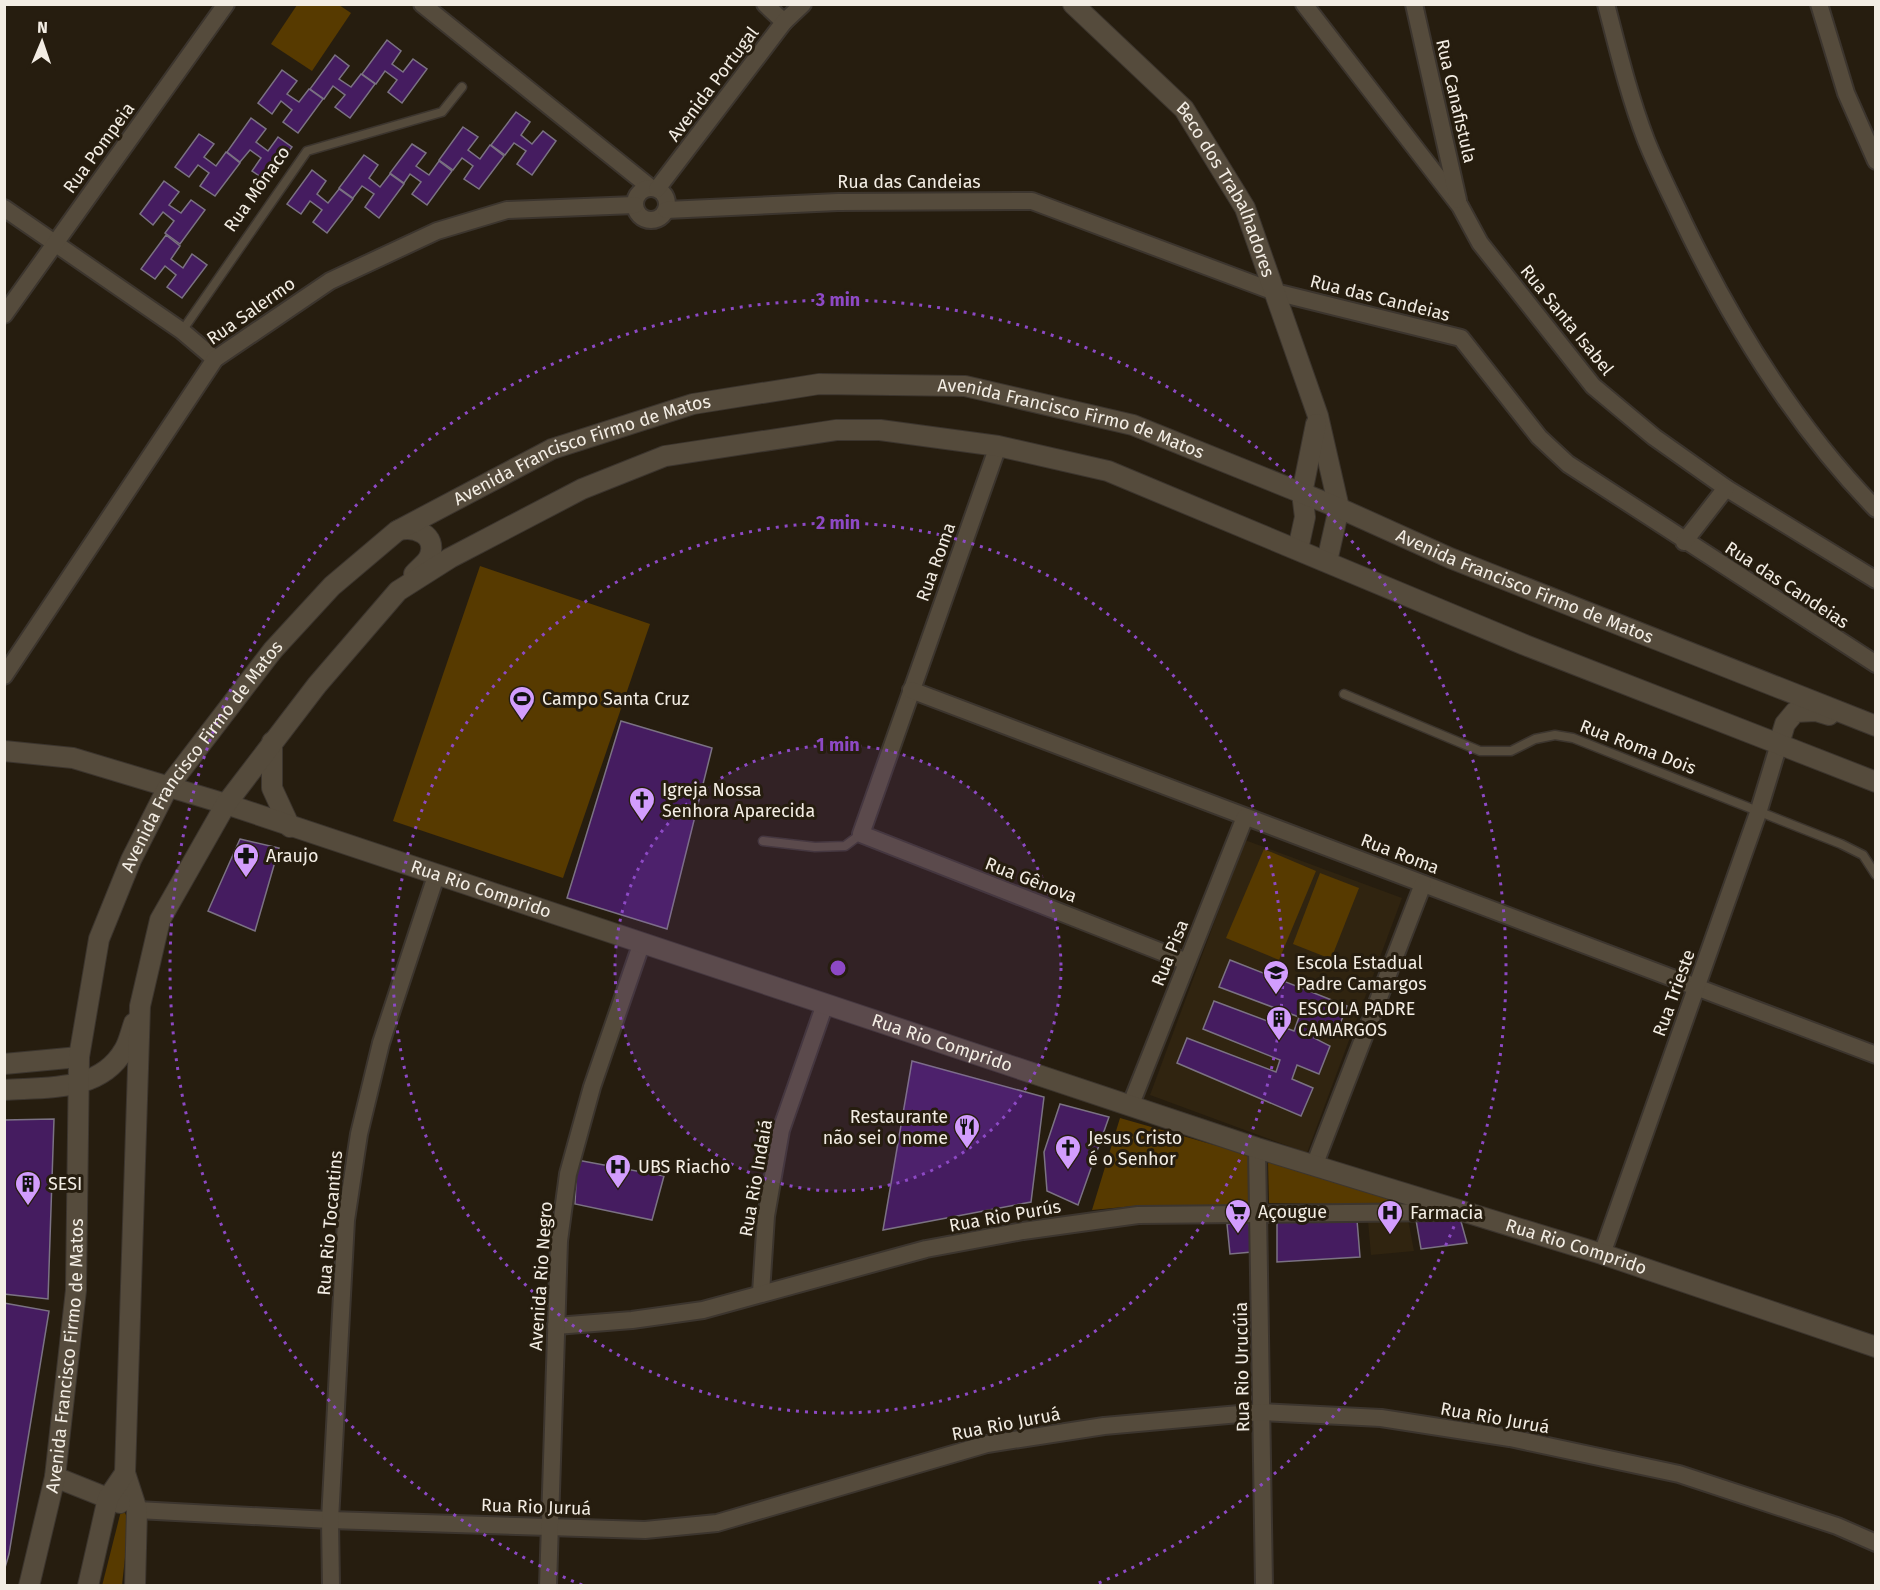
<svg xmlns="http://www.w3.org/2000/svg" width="1880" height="1590" font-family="'Fira Sans',sans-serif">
<rect width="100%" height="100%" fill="#261d0f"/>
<g fill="#302410">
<polygon points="1245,840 1402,898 1307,1153 1150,1095"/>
<polygon points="1408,1219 1414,1251 1371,1255 1368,1221"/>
</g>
<g fill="#573a00">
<polygon points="297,5 339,5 351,13 312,71 271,44"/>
<polygon points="480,566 650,624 563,878 393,821"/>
<polygon points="1264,849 1316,871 1279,960 1226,938"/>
<polygon points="1320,873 1359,888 1331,959 1293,944"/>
<polygon points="1120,1118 1249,1155 1249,1205 1145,1205 1092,1210"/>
<polygon points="1268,1161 1411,1205 1269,1203"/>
<polygon points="122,1507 129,1521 122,1585 102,1586"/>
</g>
<g fill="#451c60" stroke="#7b7283" stroke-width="1.5">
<polygon points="387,40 401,51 392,64 403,72 413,59 427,69 402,103 388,92 397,80 385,71 376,84 362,74"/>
<polygon points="335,55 349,66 339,79 351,87 361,74 375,84 350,118 335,107 345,95 333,86 324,99 310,89"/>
<polygon points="282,70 297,81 287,94 299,102 309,89 323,99 298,133 283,122 292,110 281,101 272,114 258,103"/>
<polygon points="516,112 530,122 521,135 532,144 543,131 556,141 532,175 517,164 526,151 514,143 505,155 491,145"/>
<polygon points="251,118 266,129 256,142 268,151 278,137 292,147 267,181 252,171 261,158 250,150 240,162 227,152"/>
<polygon points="463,127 478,137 468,150 480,159 490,145 504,156 479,189 464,179 473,166 462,158 453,170 439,160"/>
<polygon points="199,134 214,144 204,157 216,166 226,152 240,163 215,196 200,186 209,173 198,165 189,177 175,167"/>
<polygon points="412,144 426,153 416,166 429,175 439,161 452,171 427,205 412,194 421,182 410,174 404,183 390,173"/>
<polygon points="364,155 378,165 369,178 380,187 390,174 404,184 379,218 365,207 374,194 362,186 353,198 339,188"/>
<polygon points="312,170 326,181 317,194 328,203 339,189 353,199 327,233 313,222 322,210 310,201 301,214 287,204"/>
<polygon points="164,181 179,192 169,205 181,213 191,200 205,210 180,244 165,233 174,221 163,212 153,225 140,214"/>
<polygon points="166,235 180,246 171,259 183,268 192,254 207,265 182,298 167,287 176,275 165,266 155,279 141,269"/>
<polygon points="621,721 712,748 667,929 567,898"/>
<polygon points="240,839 279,848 255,931 208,911"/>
<polygon points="1230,960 1347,1006 1337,1032 1319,1026 1314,1038 1330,1046 1319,1074 1297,1065 1292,1079 1313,1088 1301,1116 1177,1063 1187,1038 1276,1072 1280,1060 1203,1029 1214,1001 1294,1031 1299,1017 1219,987"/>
<polygon points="912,1061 1044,1097 1031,1202 883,1230"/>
<polygon points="1060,1104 1109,1117 1078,1205 1047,1191 1044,1152"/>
<polygon points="54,1119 48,1299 4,1294 4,1120"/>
<polygon points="577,1160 664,1176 652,1220 575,1204"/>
<polygon points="1460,1218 1467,1243 1421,1249 1416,1220"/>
<polygon points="1357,1220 1360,1257 1277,1262 1277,1222"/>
<polygon points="1249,1221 1252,1252 1230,1254 1227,1224"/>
<polygon points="4,1303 49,1311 9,1554 4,1571"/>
</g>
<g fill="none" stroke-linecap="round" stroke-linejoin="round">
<defs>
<g id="service">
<polyline points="182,331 307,151 442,112 462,87"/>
<polyline points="1344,694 1480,751 1511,751 1535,739 1555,735 1573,738 1841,844 1863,855 1876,875"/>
<polyline points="763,841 815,847 845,846 861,834"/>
</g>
<g id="minor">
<polyline points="422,4 651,188"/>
<polyline points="765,4 784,22"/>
<polyline points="1304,4 1460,206 1480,243 1593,386 1654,437 1726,488 1876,580"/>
<polyline points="1414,4 1458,200"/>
<path d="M1606,4C1618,50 1629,96 1646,140C1657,168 1671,195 1684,223C1734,327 1795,426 1876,509"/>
<polyline points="1819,4 1846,93 1876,161"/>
<circle cx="651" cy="204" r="16"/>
<polyline points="657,189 784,22 803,4"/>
<polyline points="4,208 182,331 215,359"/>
<polyline points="666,210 838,202 1032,201 1275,292 1461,338 1539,437 1568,464 1876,664"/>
<polyline points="4,315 226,4"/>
<polyline points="998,446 861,834 1187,962"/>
<polyline points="1684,542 1726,488"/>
<polyline points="4,676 215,359 330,281 437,231 507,210 635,205"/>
<polyline points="911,690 1876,1055"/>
<polyline points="1131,1104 1245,817"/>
<polyline points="1257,1148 1264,1586"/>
<polyline points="1314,1166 1423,884"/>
<polyline points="1602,1254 1758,813 1779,744"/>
<polyline points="761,1293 766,1216 781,1130 825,1004"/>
<polyline points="556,1326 632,1320 703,1310 926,1249 1023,1231 1138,1215 1452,1212"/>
<polyline points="137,1510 330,1520 645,1530 717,1523 987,1444 1104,1426 1262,1412 1381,1418 1510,1438 1679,1474 1837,1526 1876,1543"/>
<polyline points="331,1586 330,1520 346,1220 359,1134 381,1043 436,876"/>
<polyline points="548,1586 559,1241 568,1174 592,1087 641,945"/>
</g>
<g id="tertiary">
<path id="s1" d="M1073,4L1184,109L1245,208L1318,416L1339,508L1327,561"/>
<path d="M399,530C415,526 437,535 430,555C428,562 419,568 414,574"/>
<polyline points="1298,549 1305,517 1302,493 1316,424"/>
<polyline points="272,742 272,788 290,827"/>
<polyline points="1779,744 1785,724 1795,712 1816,711 1829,715"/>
<path id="s2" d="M4,751L73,758L226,804L1257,1148L1602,1254L1876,1347"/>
<polyline points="4,1064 79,1057"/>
<path d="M4,1090C47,1087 100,1092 124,1050C129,1042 131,1031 134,1023"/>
<polyline points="125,1473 137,1510 135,1586"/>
<polyline points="55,1477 120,1503"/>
<path id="s3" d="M29,1586L55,1477L76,1290L79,1057L99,939L131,860L168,787L273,650L332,586L397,531L552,449L693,404L819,384L965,386L1133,425L1339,508L1450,558L1876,726"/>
<polyline points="88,1586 108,1498 125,1473 140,1006 160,920 226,804 317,685 398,591 450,558 582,489 665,456 836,430 880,430 998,446 1108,471 1525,645 1876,782"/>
</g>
</defs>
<use href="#service" stroke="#3c352e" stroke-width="11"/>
<use href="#minor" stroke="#3c352e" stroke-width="20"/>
<use href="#tertiary" stroke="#3c352e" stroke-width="22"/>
<use href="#service" stroke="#554b3c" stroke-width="8"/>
<use href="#minor" stroke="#554b3c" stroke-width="16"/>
<use href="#tertiary" stroke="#554b3c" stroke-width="20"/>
</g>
<circle cx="838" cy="968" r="223" fill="#8d49c5" fill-opacity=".12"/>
<g fill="none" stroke="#8d49c5" stroke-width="3" stroke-dasharray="3 6">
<circle cx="838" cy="968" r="223"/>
<circle cx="838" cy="968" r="445"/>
<path d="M582 1585A668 668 0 1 1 1094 1585"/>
</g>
<defs>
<symbol id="stadium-pin" viewBox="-11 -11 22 30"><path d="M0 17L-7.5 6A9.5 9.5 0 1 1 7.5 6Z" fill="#d29dfd" stroke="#261d0f"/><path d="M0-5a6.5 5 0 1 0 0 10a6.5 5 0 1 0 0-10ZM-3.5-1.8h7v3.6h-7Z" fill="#111"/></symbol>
<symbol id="church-pin" viewBox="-11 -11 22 30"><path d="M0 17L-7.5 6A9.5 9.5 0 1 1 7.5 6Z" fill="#d29dfd" stroke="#261d0f"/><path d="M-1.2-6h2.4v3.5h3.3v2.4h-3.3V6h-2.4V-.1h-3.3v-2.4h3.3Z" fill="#111"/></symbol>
<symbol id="pharmacy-pin" viewBox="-11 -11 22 30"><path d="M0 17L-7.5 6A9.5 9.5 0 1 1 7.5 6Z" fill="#d29dfd" stroke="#261d0f"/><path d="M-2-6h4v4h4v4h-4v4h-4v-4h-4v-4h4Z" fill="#111"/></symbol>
<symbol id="school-pin" viewBox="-11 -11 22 30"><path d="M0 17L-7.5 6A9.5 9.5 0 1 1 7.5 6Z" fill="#d29dfd" stroke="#261d0f"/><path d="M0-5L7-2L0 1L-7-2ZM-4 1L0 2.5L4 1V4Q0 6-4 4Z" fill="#111"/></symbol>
<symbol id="building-pin" viewBox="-11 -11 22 30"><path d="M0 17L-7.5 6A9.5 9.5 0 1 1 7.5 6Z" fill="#d29dfd" stroke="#261d0f"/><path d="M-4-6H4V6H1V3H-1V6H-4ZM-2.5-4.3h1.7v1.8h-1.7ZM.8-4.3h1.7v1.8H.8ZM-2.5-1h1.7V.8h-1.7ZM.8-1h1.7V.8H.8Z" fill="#111"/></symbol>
<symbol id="restaurant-pin" viewBox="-11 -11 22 30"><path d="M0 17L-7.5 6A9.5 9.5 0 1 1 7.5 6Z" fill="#d29dfd" stroke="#261d0f"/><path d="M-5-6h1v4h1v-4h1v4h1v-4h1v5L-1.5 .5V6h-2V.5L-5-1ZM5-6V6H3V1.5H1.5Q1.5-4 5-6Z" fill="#111"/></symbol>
<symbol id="hospital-pin" viewBox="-11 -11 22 30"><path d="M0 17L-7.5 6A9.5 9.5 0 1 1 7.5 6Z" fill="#d29dfd" stroke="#261d0f"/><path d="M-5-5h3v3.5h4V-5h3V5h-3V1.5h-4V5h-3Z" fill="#111"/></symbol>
<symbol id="supermarket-pin" viewBox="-11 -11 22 30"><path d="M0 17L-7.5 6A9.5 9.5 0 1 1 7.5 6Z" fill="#d29dfd" stroke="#261d0f"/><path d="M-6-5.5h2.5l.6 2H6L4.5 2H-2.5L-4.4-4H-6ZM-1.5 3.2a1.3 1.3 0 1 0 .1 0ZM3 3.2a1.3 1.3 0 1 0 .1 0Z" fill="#111"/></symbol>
</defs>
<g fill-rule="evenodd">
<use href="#stadium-pin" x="507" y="684" width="30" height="40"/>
<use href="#church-pin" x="627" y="785" width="30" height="40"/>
<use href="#pharmacy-pin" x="231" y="841" width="30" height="40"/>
<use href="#school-pin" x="1261" y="958" width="30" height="40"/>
<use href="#building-pin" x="1264" y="1004" width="30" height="40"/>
<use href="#restaurant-pin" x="952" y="1112" width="30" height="40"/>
<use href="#church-pin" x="1053" y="1133" width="30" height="40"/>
<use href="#hospital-pin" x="603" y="1152" width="30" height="40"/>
<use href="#building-pin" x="13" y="1169" width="30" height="40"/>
<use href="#supermarket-pin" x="1223" y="1197" width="30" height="40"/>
<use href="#hospital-pin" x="1375" y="1198" width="30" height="40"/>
</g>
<g text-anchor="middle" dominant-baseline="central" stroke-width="6" stroke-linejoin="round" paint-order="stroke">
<g font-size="18" fill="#f3ede4" stroke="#261d0f">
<text transform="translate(713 84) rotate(-53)">Avenida Portugal</text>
<text transform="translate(1456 101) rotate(77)">Rua Canafistula</text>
<text transform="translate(99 148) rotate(-54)">Rua Pompeia</text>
<text x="909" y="182">Rua das Candeias</text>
<text transform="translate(257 189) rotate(-55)">Rua Mônaco</text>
<text stroke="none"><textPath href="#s1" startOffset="244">Beco dos Trabalhadores</textPath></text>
<text transform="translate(1380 298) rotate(14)">Rua das Candeias</text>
<text transform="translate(251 311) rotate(-35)">Rua Salermo</text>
<text transform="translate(1567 320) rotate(51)">Rua Santa Isabel</text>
<text stroke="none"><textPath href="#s3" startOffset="1872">Avenida Francisco Firmo de Matos</textPath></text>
<text stroke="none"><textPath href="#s3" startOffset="1368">Avenida Francisco Firmo de Matos</textPath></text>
<text transform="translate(936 562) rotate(-70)">Rua Roma</text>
<text transform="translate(1787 585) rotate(33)">Rua das Candeias</text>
<text stroke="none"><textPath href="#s3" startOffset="2358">Avenida Francisco Firmo de Matos</textPath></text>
<text transform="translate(1638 747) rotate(21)">Rua Roma Dois</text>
<text stroke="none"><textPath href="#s3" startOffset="864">Avenida Francisco Firmo de Matos</textPath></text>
<text transform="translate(1400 854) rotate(21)">Rua Roma</text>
<text transform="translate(1031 880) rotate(21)">Rua Gênova</text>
<text stroke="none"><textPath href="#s2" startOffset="498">Rua Rio Comprido</textPath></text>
<text transform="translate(1170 953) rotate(-68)">Rua Pisa</text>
<text transform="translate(1674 993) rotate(-70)">Rua Trieste</text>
<text stroke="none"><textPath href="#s2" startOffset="984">Rua Rio Comprido</textPath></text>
<text transform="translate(756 1178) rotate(-80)">Rua Rio Indaiá</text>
<text transform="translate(1005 1216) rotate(-10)">Rua Rio Purús</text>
<text transform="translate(330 1223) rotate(-85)">Rua Rio Tocantins</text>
<text stroke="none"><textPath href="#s2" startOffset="1650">Rua Rio Comprido</textPath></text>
<text transform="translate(541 1276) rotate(-86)">Avenida Rio Negro</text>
<text stroke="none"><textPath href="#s3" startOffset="234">Avenida Francisco Firmo de Matos</textPath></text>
<text transform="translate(1242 1367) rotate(-91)">Rua Rio Urucúia</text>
<text transform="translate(1495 1418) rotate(10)">Rua Rio Juruá</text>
<text transform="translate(1006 1424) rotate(-11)">Rua Rio Juruá</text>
<text transform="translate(536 1507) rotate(2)">Rua Rio Juruá</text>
</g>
<g font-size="18" fill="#f3ede4" stroke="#261d0f" text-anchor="start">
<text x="542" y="699">Campo Santa Cruz</text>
<text x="662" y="790">Igreja Nossa<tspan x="662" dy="21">Senhora Aparecida</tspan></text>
<text x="266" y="856">Araujo</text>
<text x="1296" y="963">Escola Estadual<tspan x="1296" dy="21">Padre Camargos</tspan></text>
<text x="1298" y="1009">ESCOLA PADRE<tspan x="1298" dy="21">CAMARGOS</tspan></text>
<text x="948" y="1117" text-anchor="end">Restaurante<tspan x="948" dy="21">não sei o nome</tspan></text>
<text x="1088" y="1138">Jesus Cristo<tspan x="1088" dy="21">é o Senhor</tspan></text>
<text x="638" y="1167">UBS Riacho</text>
<text x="48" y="1184">SESI</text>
<text x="1258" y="1212">Açougue</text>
<text x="1410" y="1213">Farmacia</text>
</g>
</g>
<circle cx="838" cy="968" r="9" fill="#8d49c5" stroke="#261d0f" stroke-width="3"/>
<g font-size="18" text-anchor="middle" font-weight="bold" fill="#8d49c5" stroke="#261d0f" stroke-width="6" stroke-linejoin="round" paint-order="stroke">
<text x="838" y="306">3 min</text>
<text x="838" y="529">2 min</text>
<text x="838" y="751">1 min</text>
</g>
<rect width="1880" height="1590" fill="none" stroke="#f3ede4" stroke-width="12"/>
<g transform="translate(42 42) rotate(2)" stroke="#261d0f" stroke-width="4.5" paint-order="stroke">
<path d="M0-4.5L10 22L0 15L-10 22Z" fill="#f3ede4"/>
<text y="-9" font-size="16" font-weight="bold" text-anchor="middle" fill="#f3ede4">N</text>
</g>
</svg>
